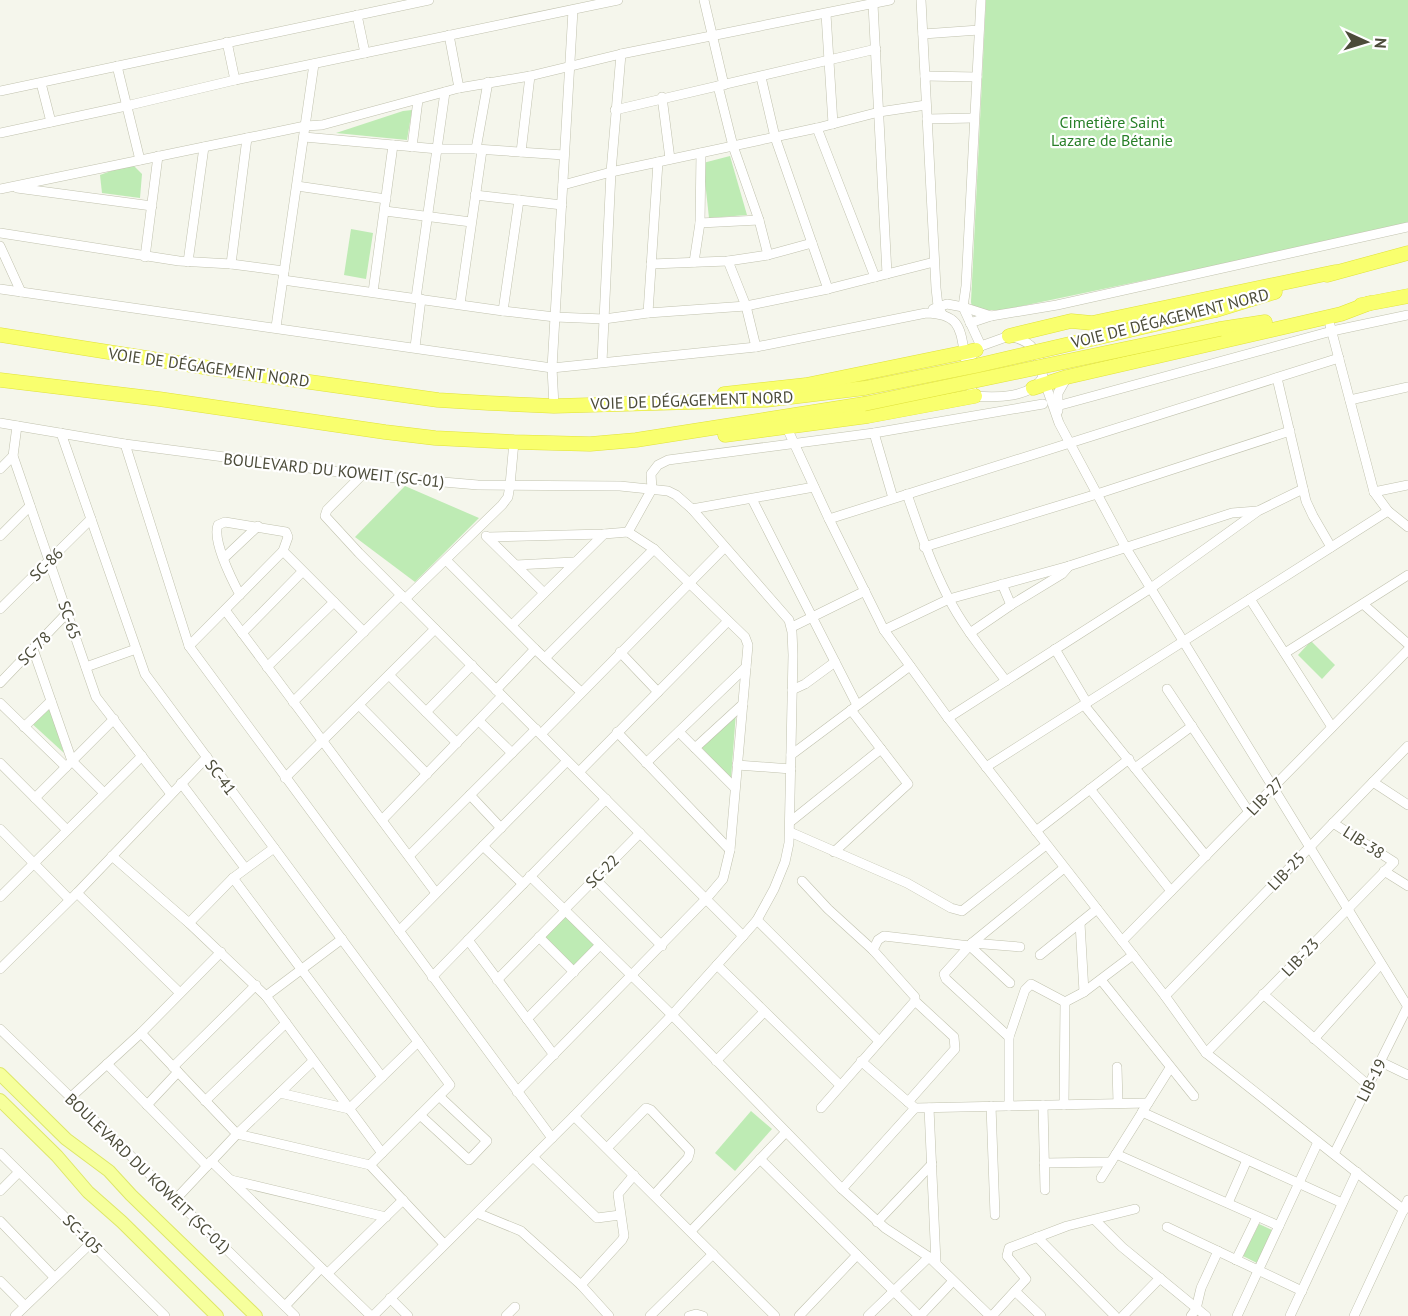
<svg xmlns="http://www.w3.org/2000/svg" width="1408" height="1316" font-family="'PT Sans',sans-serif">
<rect width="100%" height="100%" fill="#f5f6ec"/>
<g fill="#beebb4">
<polygon points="986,0 1408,0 1408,225 1003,310 981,310 972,307 971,302"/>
<polygon points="412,110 407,140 336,133 403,111"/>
<polygon points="730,156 747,215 709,218 703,163"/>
<polygon points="134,166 142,174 140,198 102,193 100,175 122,167"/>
<polygon points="351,229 373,233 366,279 344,275"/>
<polygon points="405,486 479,518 415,582 355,537"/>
<polygon points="1311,641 1335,665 1322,679 1298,655"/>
<polygon points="48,704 64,753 29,721"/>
<polygon points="736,712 731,779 701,747"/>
<polygon points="567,914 596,945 570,970 541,939"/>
<polygon points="751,1111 772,1129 735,1171 715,1153"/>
<polygon points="1259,1224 1272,1230 1257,1263 1243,1256"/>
</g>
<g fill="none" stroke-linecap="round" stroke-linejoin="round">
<defs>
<g id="minor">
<polyline points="704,0 724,85"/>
<polyline points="921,0 936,288 938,306 942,314"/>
<polyline points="981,0 966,286 963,307 991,316"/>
<polyline points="873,4 887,274"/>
<polyline points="826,14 833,124"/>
<polyline points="357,15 365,53"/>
<polyline points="923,34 979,30"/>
<polyline points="449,35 459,88"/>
<polyline points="227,42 235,80"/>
<polyline points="117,66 140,160"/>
<polyline points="925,76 977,77"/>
<polyline points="761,77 775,137 828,289"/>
<polyline points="41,83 51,122"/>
<polyline points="718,86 733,146 759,220 768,255"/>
<polyline points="0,91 429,0"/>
<polyline points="662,97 670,159"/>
<polyline points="615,110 876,49"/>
<polyline points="927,119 974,118"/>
<polyline points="817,128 875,277"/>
<polyline points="0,133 126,106 235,80 618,0"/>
<polyline points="304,137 438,149 476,149 564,155"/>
<polyline points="412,147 418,100"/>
<polyline points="476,149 488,82"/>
<polyline points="521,152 530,76"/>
<polyline points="563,185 611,172 817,128 879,112 926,105"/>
<polyline points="297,186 386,199"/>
<polyline points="17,188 152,206"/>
<polyline points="0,189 247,138 305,126 322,125 459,88 530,76 621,54 890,0"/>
<polyline points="475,195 562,205"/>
<polyline points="385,211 471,222"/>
<polyline points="700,223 759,220"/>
<polyline points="0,233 179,261 231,264 284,271"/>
<polyline points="0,246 21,292"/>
<polyline points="145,257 158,156"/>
<polyline points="728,261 746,306 756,347"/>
<polyline points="188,262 204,147"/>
<polyline points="694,262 700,223 701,153"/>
<polyline points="231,264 247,138"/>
<polyline points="651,264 728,261 768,255 812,243"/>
<polyline points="283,280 503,311 555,317 604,319 648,313 746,306 828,289 934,262"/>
<path d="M0,289L552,368L756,347L926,313C963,314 960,331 966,362"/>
<polyline points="373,292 393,145"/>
<polyline points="416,298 445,92"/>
<polyline points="460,304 482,150"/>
<polyline points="933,309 947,304 963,307 981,346"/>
<polyline points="503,311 519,200"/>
<polyline points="648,313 658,162"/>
<polyline points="970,323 991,316 1057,305 1408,227"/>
<polyline points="1330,325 1374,492 1388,511 1408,527"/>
<polyline points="276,327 314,64"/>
<path d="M1009,336C1036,342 1037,352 1043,377C1031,398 996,398 975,396L970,387L966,362L981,346Z"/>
<polyline points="415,347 421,299"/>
<polyline points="602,362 611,172 621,54"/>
<polyline points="1043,377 1059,423 1126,548 1408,1007"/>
<polyline points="1277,378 1306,501 1313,516 1331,547"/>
<polyline points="1350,400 1408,387"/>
<polyline points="554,406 552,368 573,10"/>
<polyline points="1057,406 1332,331 1408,315"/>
<polyline points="1058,411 1058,393 1067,377"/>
<polyline points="0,423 125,444 362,475 478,485 620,486 668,491 676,495 692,509 789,620 792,632 793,655 789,843 785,862 774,889 757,920 743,936 672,1015 574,1116 373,1316"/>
<polyline points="17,426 13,456 96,697 171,794"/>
<polyline points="787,428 829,519 884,630 948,718 1165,996 1206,1053 1404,1210"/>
<polyline points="61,433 145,674 450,1085 370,1165"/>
<polyline points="874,433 893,498"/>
<polyline points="125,444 189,646 552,1138"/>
<polyline points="0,469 13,456"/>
<polyline points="362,475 327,510 325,516 359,553 743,936"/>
<polyline points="1374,492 1408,485"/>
<path d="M907,494C919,529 931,564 948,597C963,627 986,654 1006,681"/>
<polyline points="752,499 857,705"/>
<polyline points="692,509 814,487"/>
<polyline points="829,519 1339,358"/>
<polyline points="628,532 652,489 651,474 658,465 668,460 874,433 1043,404"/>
<polyline points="0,536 30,506"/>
<polyline points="486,536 544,593"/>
<polyline points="488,537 604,534 628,532 654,549 745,637 748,645 730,850 723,879 706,899 517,1092"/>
<polyline points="924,547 1097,494 1290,431"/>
<polyline points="283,551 364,632"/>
<polyline points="224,558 258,526"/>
<polyline points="446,560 535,649 581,692"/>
<polyline points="516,565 574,562"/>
<polyline points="1002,584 1011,605"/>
<polyline points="405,599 502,505 508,497 510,485 514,442"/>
<polyline points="1250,599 1332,727"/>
<polyline points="1363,604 1408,644"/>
<polyline points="0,609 91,519"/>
<polyline points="225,610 436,893"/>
<polyline points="512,625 604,534"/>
<polyline points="792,627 865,591"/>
<polyline points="884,630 949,599 1069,566 1232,513 1257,511"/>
<polyline points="242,633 302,572"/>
<polyline points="970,633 1011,605 1062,574 1069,566"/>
<path d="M189,646L283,551L288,537L286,532L225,522L218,525C212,540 232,580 240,595"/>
<polyline points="33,649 72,761 104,793"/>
<polyline points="1055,649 1087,703"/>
<polyline points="620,652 658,692"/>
<polyline points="1285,653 1408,575"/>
<polyline points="545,658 654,549"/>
<polyline points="86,667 136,649"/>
<polyline points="267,667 334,602"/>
<polyline points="389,675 457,743"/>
<polyline points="0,683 67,613"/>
<polyline points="1167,689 1249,812"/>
<polyline points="496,690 535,649"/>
<polyline points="792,690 805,684 835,662"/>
<polyline points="293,702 401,595"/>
<polyline points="0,703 66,767"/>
<polyline points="359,705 427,774"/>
<polyline points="1084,705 1206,856"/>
<polyline points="426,712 472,665"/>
<polyline points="948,718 1151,588 1258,511 1303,489"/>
<polyline points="479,721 512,753"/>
<polyline points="24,727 51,701"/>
<polyline points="617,732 730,850"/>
<polyline points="679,732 735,788"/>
<polyline points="541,734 724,548"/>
<polyline points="695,748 743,704"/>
<polyline points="791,755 910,666"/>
<polyline points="0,763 67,830"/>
<polyline points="646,763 746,667"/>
<polyline points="737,765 791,769"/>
<polyline points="986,767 1388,511"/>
<polyline points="1135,768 1192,726"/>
<polyline points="579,772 728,621"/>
<polyline points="285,778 435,629"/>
<polyline points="1373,782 1408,805"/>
<polyline points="181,783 245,868"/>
<polyline points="1090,789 1171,891"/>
<polyline points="470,795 501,828"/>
<polyline points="35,798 114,719"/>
<polyline points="382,820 502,696"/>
<polyline points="790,822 881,749"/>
<polyline points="0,829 69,899"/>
<polyline points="1036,831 1129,759"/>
<polyline points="790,832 907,883 951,908 962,911 1046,845"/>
<polyline points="483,846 523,884"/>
<polyline points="834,852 908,784 851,710"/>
<polyline points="112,856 189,923 266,996 382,1153"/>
<polyline points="409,856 536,729"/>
<polyline points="1384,871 1408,886"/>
<polyline points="530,876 672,1015 842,1189 885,1228 929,1257 990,1316"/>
<polyline points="233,878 382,1077"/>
<polyline points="595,879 662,946"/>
<polyline points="802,881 828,909 873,950"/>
<polyline points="77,893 180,993"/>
<polyline points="0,897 142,756"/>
<polyline points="565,909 640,833"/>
<polyline points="757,920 879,1041"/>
<polyline points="189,923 233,878 274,848"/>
<polyline points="1080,923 1084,992"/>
<polyline points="399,931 567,761"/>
<polyline points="539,937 574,972"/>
<polyline points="468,940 554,1055"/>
<polyline points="1122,941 1408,650"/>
<polyline points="972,943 1020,947"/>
<polyline points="1040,955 1097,909"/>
<polyline points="717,965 840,1085"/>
<polyline points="0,969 77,893 207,757"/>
<polyline points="432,977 606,799"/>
<polyline points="497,980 565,911"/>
<polyline points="1101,980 1194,1096"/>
<polyline points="1263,994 1369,1086"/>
<polyline points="266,996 342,939"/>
<polyline points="1165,996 1408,746"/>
<polyline points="1065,1002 1084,992 1133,955"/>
<polyline points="527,1019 600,945"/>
<path d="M0,1029C99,1124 197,1221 295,1316"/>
<polyline points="141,1033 237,1134 370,1165 444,1244"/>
<polyline points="1009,1037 1025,990 1031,984 1065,1002"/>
<polyline points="1314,1039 1381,964"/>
<polyline points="1206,1053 1394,862 1333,823"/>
<polyline points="716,1061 764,1012"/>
<polyline points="861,1061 915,1108 1148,1103"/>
<polyline points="1381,1062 1408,1075"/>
<polyline points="107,1064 207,1166"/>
<polyline points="173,1067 256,985"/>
<polyline points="1117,1067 1118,1103"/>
<polyline points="280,1093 349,1109 418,1042"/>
<polyline points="71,1097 141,1033 221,952"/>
<polyline points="205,1101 286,1023"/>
<polyline points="908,1102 955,1049 954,1037 915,1001 915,997 873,950 878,940 884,936 970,946 1010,983"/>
<polyline points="147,1105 178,1072"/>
<polyline points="1043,1105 1045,1190"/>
<polyline points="1064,1105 1065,1002"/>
<polyline points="991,1106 995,1215"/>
<polyline points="1009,1106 1009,1037 946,979 944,974 972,943 1064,868"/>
<polyline points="821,1108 915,1001"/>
<polyline points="929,1108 936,1263"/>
<polyline points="1142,1112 1342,1203"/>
<polyline points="420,1115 469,1160 487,1141 439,1096"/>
<polyline points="574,1116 775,1316"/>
<polyline points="607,1148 646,1108 651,1110 690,1151 688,1158 654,1195"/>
<polyline points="0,1153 165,1316"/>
<polyline points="1116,1154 1279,1226"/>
<polyline points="1334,1154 1408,1006"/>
<polyline points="533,1157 597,1218 620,1215"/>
<polyline points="760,1159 919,1316"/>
<polyline points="211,1161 371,1316"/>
<polyline points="1044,1163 1111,1162"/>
<polyline points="1101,1178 1170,1068"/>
<polyline points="231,1180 386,1217"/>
<polyline points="842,1189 915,1108"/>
<polyline points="0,1191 19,1172"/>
<polyline points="175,1200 237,1134 313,1061"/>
<polyline points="1228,1203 1247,1160"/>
<polyline points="477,1213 521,1231 581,1285 609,1316"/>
<polyline points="1095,1220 1122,1247 1206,1316"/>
<polyline points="0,1221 54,1277"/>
<polyline points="877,1222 932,1164"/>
<polyline points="1167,1227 1302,1291"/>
<polyline points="691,1231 786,1132"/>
<polyline points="1037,1237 1115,1316"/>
<polyline points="1236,1260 1257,1217"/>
<polyline points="328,1273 403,1200"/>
<polyline points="0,1281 25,1306"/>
<polyline points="581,1285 622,1240 624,1236 618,1194 634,1175"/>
<polyline points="1015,1291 1041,1316"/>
<polyline points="390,1298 408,1316"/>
<polyline points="285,1306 321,1268"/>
<polyline points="15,1316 91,1243"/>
<polyline points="506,1316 515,1307"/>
<polyline points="650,1316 713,1254"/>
<polyline points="689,1316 696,1314 703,1316"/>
<polyline points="799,1316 857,1255"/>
<polyline points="868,1316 929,1257"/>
<polyline points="920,1316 953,1281"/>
<polyline points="992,1316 1026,1279 1007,1256 1009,1248 1067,1226 1135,1209"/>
<polyline points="1123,1316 1160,1278"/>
<polyline points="1191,1316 1196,1309 1201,1288 1218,1251"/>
<polyline points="1237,1316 1318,1142"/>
<polyline points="1290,1316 1357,1172"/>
<polyline points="1354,1316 1408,1200"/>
</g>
<g id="major">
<polyline points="0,1074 66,1139 109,1171 131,1195 256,1316"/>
<polyline points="0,1100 57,1156 88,1192 122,1222 217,1316"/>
</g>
<g id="highway">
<polyline points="1327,275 1408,253"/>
<polyline points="1361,305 1408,296"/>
<polyline points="1216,310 1275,292"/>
<polyline points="1220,329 1265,322"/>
<polyline points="0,335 210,368 438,400 488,403 554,406 766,400 865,388"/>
<polyline points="1009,336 1071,321 1092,323 1335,272"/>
<polyline points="0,380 159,399 385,432 435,438 514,442 590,444 636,440 864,404"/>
<polyline points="1033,388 1067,377 1341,314 1370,303"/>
<polyline points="724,394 806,385 976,350"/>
<polyline points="725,435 868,416 975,396"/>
</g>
</defs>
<use href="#minor" stroke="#c1c2ae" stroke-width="10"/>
<use href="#major" stroke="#dee769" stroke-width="14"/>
<use href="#highway" stroke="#e0e23a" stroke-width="15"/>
<use href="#minor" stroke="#fff" stroke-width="9"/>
<use href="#major" stroke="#f6ff9c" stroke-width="12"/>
<use href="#highway" stroke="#f9ff6e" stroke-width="14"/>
<defs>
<g id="highway-bridge">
<polyline points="865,388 975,366 1216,310"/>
<polyline points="864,404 1220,329"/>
</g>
</defs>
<use href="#highway-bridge" stroke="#e0e23a" stroke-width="15" stroke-linecap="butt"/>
<use href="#highway-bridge" stroke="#f9ff6e" stroke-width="14"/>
</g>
<g text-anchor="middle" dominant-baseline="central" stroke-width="4.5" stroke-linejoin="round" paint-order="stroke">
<g font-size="16" fill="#298029" stroke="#fff">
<text x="1112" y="122">Cimetière Saint<tspan x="1112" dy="18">Lazare de Bétanie</tspan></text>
</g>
<g font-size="16" fill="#4b4b39" stroke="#fff">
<text transform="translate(1170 318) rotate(-14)">VOIE DE DÉGAGEMENT NORD</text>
<text transform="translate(209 367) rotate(8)">VOIE DE DÉGAGEMENT NORD</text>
<text transform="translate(692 400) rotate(-2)">VOIE DE DÉGAGEMENT NORD</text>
<text transform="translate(334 470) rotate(6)">BOULEVARD DU KOWEIT (SC-01)</text>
<text transform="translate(46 564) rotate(-45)">SC-86</text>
<text transform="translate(70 620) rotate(71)">SC-65</text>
<text transform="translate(34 648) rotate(-46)">SC-78</text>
<text transform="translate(221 777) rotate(53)">SC-41</text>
<text transform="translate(1265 796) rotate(-46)">LIB-27</text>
<text transform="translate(1364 842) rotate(33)">LIB-38</text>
<text transform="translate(602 871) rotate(-45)">SC-22</text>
<text transform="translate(1286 871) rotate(-46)">LIB-25</text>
<text transform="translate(1300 957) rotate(-46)">LIB-23</text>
<text transform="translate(1371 1080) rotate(-63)">LIB-19</text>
<text transform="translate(148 1173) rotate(44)">BOULEVARD DU KOWEIT (SC-01)</text>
<text transform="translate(83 1234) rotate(45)">SC-105</text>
</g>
</g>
<g transform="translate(1366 42) rotate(94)" stroke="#ffffff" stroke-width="4.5" paint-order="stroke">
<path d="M0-4.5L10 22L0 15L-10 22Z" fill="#4b4b39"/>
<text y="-9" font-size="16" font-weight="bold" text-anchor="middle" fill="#4b4b39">N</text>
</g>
</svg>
